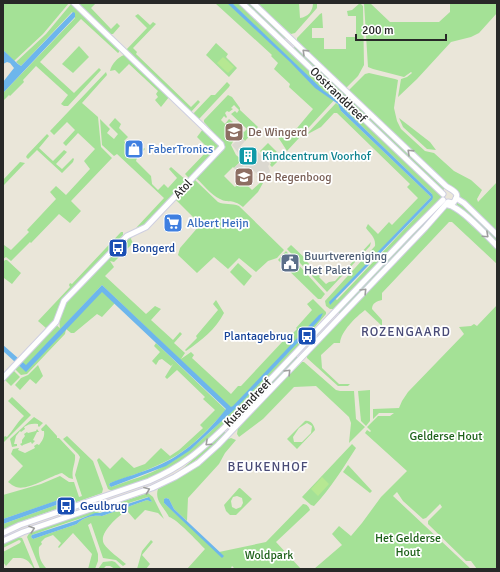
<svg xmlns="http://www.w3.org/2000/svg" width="500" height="572" font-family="Signika,sans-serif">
<rect width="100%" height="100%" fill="#eae6d9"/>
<g fill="#a4e196" fill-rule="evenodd">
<polygon points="3,3 69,3 43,34 14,61 3,50"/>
<polygon points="76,3 96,3 91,8 111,29 117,23 120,26 113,34 109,34"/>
<polygon points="215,3 238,3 337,97 287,151 276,134 278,132 287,140 313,109 289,87 290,84 274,69 278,63 271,56 272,55"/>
<polygon points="245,3 249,3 286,38 285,39"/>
<path d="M256,3H299L300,18C308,17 313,11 313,3H317V8L295,33L291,34Z"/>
<polygon points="360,3 363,6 364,65 358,76 346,88 297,41 297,38 320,14 322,13 323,28 312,28 312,38 324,38 324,49 346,49 346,37 356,37 356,16 348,16 347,11 352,10"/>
<polygon points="364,3 370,3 390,22 439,22 450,12 450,3 497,3 497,13 479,33 471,37 451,42 417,79 398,97 401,79 407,77 412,73 411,72 404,77 373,69 368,67"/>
<polygon points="71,4 119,50 119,52 118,53 81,19 40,62 74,93 99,68 101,70 68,106 64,106 61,104 68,95 36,66 23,80 24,82 10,96 9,95 3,101 3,93 75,18 75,15 72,12 21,66 16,62 46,34"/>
<polygon points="138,14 150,25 153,22 156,24 133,48 137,52 136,54 191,107 198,100 200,102 191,112 126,50 147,28 135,16"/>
<polygon points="216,43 228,54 226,57 237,68 229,77 206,55"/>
<polygon points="79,46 89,57 73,73 62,64"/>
<polygon points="294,47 297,48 431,174 444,188 444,190 435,184 293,49"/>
<path d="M124,55L169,97L161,107L155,100L158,97L156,94L158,91L129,64L119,74L115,70L110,71C111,65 118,57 124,55Z"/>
<polygon points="106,72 107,75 82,103 98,117 101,147 112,158 71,201 81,211 70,223 59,214 31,243 30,242 11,261 6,257 3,259 3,246 4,245 11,250 29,232 27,230 56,199 50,192 56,186 66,195 90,169 84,161 95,149 78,133 66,146 63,143 75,130 67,122 54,135 50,131"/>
<polygon points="369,73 395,79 398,80 394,108 397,121 401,129 425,151 434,153 454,171 471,180 482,190 477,199 478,202 497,182 497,232 460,200 449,187 349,90 365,74"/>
<polygon points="227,82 230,85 229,87 199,119 193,114 211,95 215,95"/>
<path d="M228,95L232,97L240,108V110L258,127L245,141L237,133L241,129L244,132L247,129L231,114L235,111L237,113L239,110L234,105L231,108L233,109L229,112L227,111L225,113L227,117L226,118L224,116L221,120L225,124L229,119L233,122L229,126L228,124L225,127L236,137L234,140L231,145L236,155L242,160L234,168L233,167L224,176L235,187L242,180L252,190L261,182L263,183L258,192L243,207C232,198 229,204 220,199C211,195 204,185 196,178L223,150L222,142L204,122V120Z"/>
<path d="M340,99L434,188L441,195V199L341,302L334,309H330L326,306L325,301L375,246C376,237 370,234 366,228L368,224L378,234L389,222L392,225L418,198L407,187L410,184L337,113H334L321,127L306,135L336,103L341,107V111L431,197L334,298L337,300L432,200V194L344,109L338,101Z"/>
<polygon points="115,118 121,124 119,128 128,137 124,141 137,153 135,155 136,156 144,148 145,149 137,158 136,161 151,176 152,184 158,190 164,184 168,188 177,178 169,169 171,167 187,181 146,224 136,228 164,198 117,154 114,156 102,145 100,119 110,129 107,133 114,139 118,134 109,125"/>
<polygon points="399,118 430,142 436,150 427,149 403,127"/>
<polygon points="203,129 219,146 219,148 190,179 185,174 209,149 197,137"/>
<polygon points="47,134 49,136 39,148 53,161 64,150 67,152 56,164 62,169 73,158 74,159 73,162 62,173 37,150 28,159 26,157 27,155"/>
<polygon points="268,143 282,157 272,167 270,165 271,163 260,151"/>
<polygon points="20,162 25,163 3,186 3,180"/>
<path d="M195,180L218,202C224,205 232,203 239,206L284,250L277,258L268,261L256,272L239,258L228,269L214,257L197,273L178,255L180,248L199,226L193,220L194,218L176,200Z"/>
<polygon points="456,202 466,208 497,237 497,243 456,204"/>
<polygon points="443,204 424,227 339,314 338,311 421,224"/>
<path d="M447,207L456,211L497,249V264L452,222H449L382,293V300C377,301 372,303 372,309L382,320V326L365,310C356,317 341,331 340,343H334L321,355L322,368L339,384H350L348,386H338L307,358V355Z"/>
<polygon points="121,232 123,232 123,235 62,300 54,321 46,328 38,321 70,287 69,285 70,283 72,284"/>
<path d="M132,235L131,239L133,243L114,262L110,261L114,267L105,276L146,314L155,306L161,309L151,320L173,340L180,332L182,334L174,343L185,353L181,359L191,352L194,355L192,358L231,394L238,386H241L284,340L285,341L297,329L296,328L312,310L307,304L313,299L326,312V314L303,341L210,439L183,462L149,479L112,491L108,489L97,460L99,458L110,469L122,457L134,468L145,464L161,448L170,456L179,450L202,429L203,428L200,425L215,410L203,399L205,397L177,370L167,379L165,377L173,364L171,366L162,359L159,360L156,365L152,361L160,352L154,346L156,343L226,410C214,423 201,438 186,449C163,466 136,474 110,483L109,485L111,487C130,480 149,475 166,465C192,451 212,430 233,410L102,285L26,366L21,362L56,325L60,328C58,318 62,308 68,300L127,237Z"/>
<polygon points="371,242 370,246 327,292 287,249 291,245 307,260 306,261 321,275 319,277 326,284 329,282 335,281"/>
<polygon points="286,251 325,294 321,299 318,299 278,260"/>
<polygon points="5,260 7,260 21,273 12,284 4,278 3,279 3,262"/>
<polygon points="238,263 252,276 244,286 230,272"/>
<polygon points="102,291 115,303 102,317 97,314 74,333 71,333 66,329 65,334 27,374 21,375 15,369 18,365 26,371 101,292"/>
<path d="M216,300L224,313C216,329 201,341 186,351L185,350L197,338L196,336L218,310L213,304Z"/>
<polygon points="497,305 497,569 477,569 471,561 466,561 428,524 428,521 442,507 440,504 426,518 423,519 403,501 397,492 393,496 471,569 314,569 342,545 332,534 339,526 351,536 362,523 381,497 407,471 365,433 367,430 370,432 371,431 367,427 378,416 390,416 394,413 379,413 373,419 373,409 399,408 402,401 408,392 464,334 459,327 471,326 474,324 477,326"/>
<polygon points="296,356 298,358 232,427 230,424"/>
<polygon points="302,362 304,362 336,390 340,391 354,391 356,419 365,427 349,443 351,423 349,417 316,386 294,387 263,419 239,437 237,434 238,427"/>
<polygon points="38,365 43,376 36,384 30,379 20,390 15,385 21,378 28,375"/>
<polygon points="13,370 20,377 11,386 5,380"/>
<polygon points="370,390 370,421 366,426 361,421 358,391"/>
<path d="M12,397L31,415L3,443V438L5,436L7,437C13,431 17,422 24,416L8,401Z"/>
<path d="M34,417L43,423L39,427L38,426V424C33,423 28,424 24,427L25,429L21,432L20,431L16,436L14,444H17V446L12,447L10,439Z"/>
<path d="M305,421C310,420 314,424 315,430L297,449L287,439ZM307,423L312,426L311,433L302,442H294L293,437L299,428Z"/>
<path d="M46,424L57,436V438H59L75,455C76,463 71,469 73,479L69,478L62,473C50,476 28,491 16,487C13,486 11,484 8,482L23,466L11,454L13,449L19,448L18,450L25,453L35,448L34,446L37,444L39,445C42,441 45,437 44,431H42L41,429Z"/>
<polygon points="37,429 39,432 37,432 33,440 35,441 32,444 31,442 23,445 22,446 20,444 22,443 22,440 25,436 24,434 27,432 28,433 36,431"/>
<path d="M223,431L226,433C213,447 198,460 181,470L205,449Z"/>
<polygon points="67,436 93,461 103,489 102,493 25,520 3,530 3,524 73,499 67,497 62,499 3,519 3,495 41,484 60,476 69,482 74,482 79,497 82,496 75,475 80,457 78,454 63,439"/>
<path d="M231,438L236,440L225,453L219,464L188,498L187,521L174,509L169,499L166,498L164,499V503L219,552L266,542L303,504C307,504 309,507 310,510L276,542L301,569H235L232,566L231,568L232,569H187L205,549C198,542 177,519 169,517C165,508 154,501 158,489L181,476L226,440Z"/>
<path d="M352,444L356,448C343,468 331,488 314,506L311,505L302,497Z"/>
<polygon points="348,465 372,491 370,493 343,472"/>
<path d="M239,488H240L252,499L236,515H230L226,511L224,505ZM237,496L242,498L243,503L241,507L236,509L232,507L231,501L233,497Z"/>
<path d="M148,493L153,497L164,519L158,513L145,510L135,520L128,512H125C117,517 98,534 104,544C108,550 120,559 126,564L123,566L116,560L103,558L91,523L88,525L98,554V561L95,569H88L92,554L73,533L59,548L58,547L61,543L53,535L45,538L41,542L42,544L39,547C38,556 41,563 47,569H40L27,537L30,532ZM148,497L152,502L147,500L102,516C94,515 83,517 77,524L33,539L31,537L32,535C71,521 109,509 148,497Z"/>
<path d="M18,537L22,538L23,540L35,569H34C27,558 25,558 13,558L6,566L3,562V552L20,543L21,541L19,540L3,548V544Z"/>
<polygon points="151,540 153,542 152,543 142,555 150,564 146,569 137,569 142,551"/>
<polygon points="112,561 115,562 122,569 115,569 110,566 106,566 103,569 98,569 103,562"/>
</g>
<g fill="#b6e892">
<polygon points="223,57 234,67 228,73 217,63"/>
<polygon points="322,477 329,484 318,496 311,489"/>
</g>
<polygon fill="#dbd8d0" points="240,136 245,141 238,149 238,152 242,156 247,159 251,155 253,156 257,151 270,164 268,166 270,171 263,183 256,177 258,175 252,169 250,171 244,166 237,172 234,168 243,159 232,145 237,140 236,137"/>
<g fill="#6db6ec">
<path d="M227,3H232L324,91C332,96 338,101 344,109L432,194L433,197L432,200L330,305L329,302L337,294L431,197L341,111L338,104L315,88L290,62Z"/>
<polygon points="73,12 75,13 75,17 3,93 3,82 14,68 10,63 7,62 3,64 3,50 18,64 21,66"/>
<path d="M102,285L231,407L233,406L319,315L323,313L320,319L236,408L189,451L166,466L111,487L109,485L110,483C125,477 141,473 157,466C184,455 208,432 226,409L102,292L26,372L3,351V345L26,365Z"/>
<polygon points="67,497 73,499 3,524 3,519"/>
<path d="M149,497L152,502L147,500L102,516C94,515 83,517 77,524L33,539L31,537L32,535L75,521L95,513H100Z"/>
<polygon points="166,498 169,499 174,509 224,556 222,558 164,503 164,499"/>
</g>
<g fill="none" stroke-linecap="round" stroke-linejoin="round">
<defs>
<g id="secondary">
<polyline points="242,3 443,194"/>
<polyline points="456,198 464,203 497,235"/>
<path d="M448,205C461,207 486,235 497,246"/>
<polyline points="3,378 56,322 64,301 127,236 146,227 222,147 221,144 74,3"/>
<path d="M3,533L20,525L149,481C183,466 200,451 226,426L410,233L443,200"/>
<path d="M3,541L23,532L152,488L175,477L198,463L218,445L425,228L448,202L453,203C462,193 453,191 446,186L253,3"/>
</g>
</defs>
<use href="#secondary" stroke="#cfcfe1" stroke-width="7"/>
<use href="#secondary" stroke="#fff" stroke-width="5"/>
</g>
<defs><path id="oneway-chevron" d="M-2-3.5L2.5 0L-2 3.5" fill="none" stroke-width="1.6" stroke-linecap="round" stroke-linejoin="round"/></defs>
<g stroke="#9e9e9e">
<use href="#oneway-chevron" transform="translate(305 52) rotate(-136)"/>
<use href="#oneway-chevron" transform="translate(410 152) rotate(-136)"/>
<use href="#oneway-chevron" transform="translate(486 235) rotate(43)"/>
<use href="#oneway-chevron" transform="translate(364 291) rotate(-46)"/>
<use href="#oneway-chevron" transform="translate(288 372) rotate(-46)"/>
<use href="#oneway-chevron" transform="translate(208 443) rotate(137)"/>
<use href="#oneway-chevron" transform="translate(147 490) rotate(-21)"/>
<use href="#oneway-chevron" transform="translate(32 529) rotate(-19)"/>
</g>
<defs>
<symbol id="school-square" viewBox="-11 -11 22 22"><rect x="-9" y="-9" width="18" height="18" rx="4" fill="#8d6e63" stroke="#fff"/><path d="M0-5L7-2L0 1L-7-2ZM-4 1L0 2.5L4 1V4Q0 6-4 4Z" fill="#fff"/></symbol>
<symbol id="shop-square" viewBox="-11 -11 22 22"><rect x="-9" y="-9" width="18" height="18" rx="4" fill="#3f7fe0" stroke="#fff"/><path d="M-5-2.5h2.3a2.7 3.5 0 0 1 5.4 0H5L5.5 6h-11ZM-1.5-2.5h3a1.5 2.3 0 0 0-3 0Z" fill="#fff"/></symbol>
<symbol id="building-square" viewBox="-11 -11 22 22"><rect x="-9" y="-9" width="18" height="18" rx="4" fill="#0f9aa8" stroke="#fff"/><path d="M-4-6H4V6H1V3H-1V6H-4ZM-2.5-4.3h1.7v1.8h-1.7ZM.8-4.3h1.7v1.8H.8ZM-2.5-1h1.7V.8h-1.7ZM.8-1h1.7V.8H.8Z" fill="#fff"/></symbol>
<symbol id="supermarket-square" viewBox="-11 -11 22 22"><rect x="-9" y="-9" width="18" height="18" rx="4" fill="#3f7fe0" stroke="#fff"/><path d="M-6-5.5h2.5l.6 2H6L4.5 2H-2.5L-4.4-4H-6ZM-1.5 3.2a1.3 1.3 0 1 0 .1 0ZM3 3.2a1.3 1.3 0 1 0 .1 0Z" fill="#fff"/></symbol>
<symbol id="bus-square" viewBox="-11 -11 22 22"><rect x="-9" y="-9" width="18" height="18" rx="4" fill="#1a4fb4" stroke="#fff"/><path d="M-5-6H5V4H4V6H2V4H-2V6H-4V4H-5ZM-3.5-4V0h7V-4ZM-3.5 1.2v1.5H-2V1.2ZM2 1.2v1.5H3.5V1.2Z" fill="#fff"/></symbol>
<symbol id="civic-square" viewBox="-11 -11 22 22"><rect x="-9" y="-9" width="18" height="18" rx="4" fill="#5c6f8a" stroke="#fff"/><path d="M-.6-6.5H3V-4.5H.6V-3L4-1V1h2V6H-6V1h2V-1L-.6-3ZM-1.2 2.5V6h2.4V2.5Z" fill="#fff"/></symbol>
</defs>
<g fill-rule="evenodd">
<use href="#school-square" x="223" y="121" width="22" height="22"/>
<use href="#shop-square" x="123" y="138" width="22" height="22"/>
<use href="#building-square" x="237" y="145" width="22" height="22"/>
<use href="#school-square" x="233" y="166" width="22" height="22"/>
<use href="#supermarket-square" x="162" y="212" width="22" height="22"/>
<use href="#bus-square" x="107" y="237" width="22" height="22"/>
<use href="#civic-square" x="279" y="252" width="22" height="22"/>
<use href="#bus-square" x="296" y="325" width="22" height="22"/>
<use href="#bus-square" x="55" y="495" width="22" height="22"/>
</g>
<g text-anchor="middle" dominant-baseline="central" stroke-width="3.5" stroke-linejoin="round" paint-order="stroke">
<g font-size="12" fill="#282828" stroke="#fff">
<text transform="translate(338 95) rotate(44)">Oostranddreef</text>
<text transform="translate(183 189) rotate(-46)">Atol</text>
<text transform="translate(248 403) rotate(-46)">Kustendreef</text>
</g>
<g font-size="12" fill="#785e54" stroke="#fff" text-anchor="start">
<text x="248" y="132">De Wingerd</text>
<text x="258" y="177">De Regenboog</text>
</g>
<g font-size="12" fill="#366cbe" stroke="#fff" text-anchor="start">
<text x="148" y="149">FaberTronics</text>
<text x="187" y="223">Albert Heijn</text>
</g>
<g font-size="12" fill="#0d838f" stroke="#fff" text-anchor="start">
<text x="262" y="156">Kindcentrum Voorhof</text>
</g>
<g font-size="12" fill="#164399" stroke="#fff" text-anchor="start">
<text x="132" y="248">Bongerd</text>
<text x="293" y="336" text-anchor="end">Plantagebrug</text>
<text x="80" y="506">Geulbrug</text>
</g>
<g font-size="12" fill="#4e5e75" stroke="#fff" text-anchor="start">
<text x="304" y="256">Buurtvereniging<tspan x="304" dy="14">Het Palet</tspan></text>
</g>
<g font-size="12" fill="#1e621a" stroke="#fff">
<text x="446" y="436">Gelderse Hout</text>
<text x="408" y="538">Het Gelderse<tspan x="408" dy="14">Hout</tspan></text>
<text x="269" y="555">Woldpark</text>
</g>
<g font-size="13" letter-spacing="1" fill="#494b77" stroke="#fff">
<text x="406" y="332">ROZENGAARD</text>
<text x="268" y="467">BEUKENHOF</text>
</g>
</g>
<rect width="500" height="572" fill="none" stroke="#282828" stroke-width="8"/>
<path d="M356 34v6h90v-6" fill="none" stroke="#282828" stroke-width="2"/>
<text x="362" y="34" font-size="12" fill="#282828" stroke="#ffffff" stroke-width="3" paint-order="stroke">200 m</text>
</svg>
